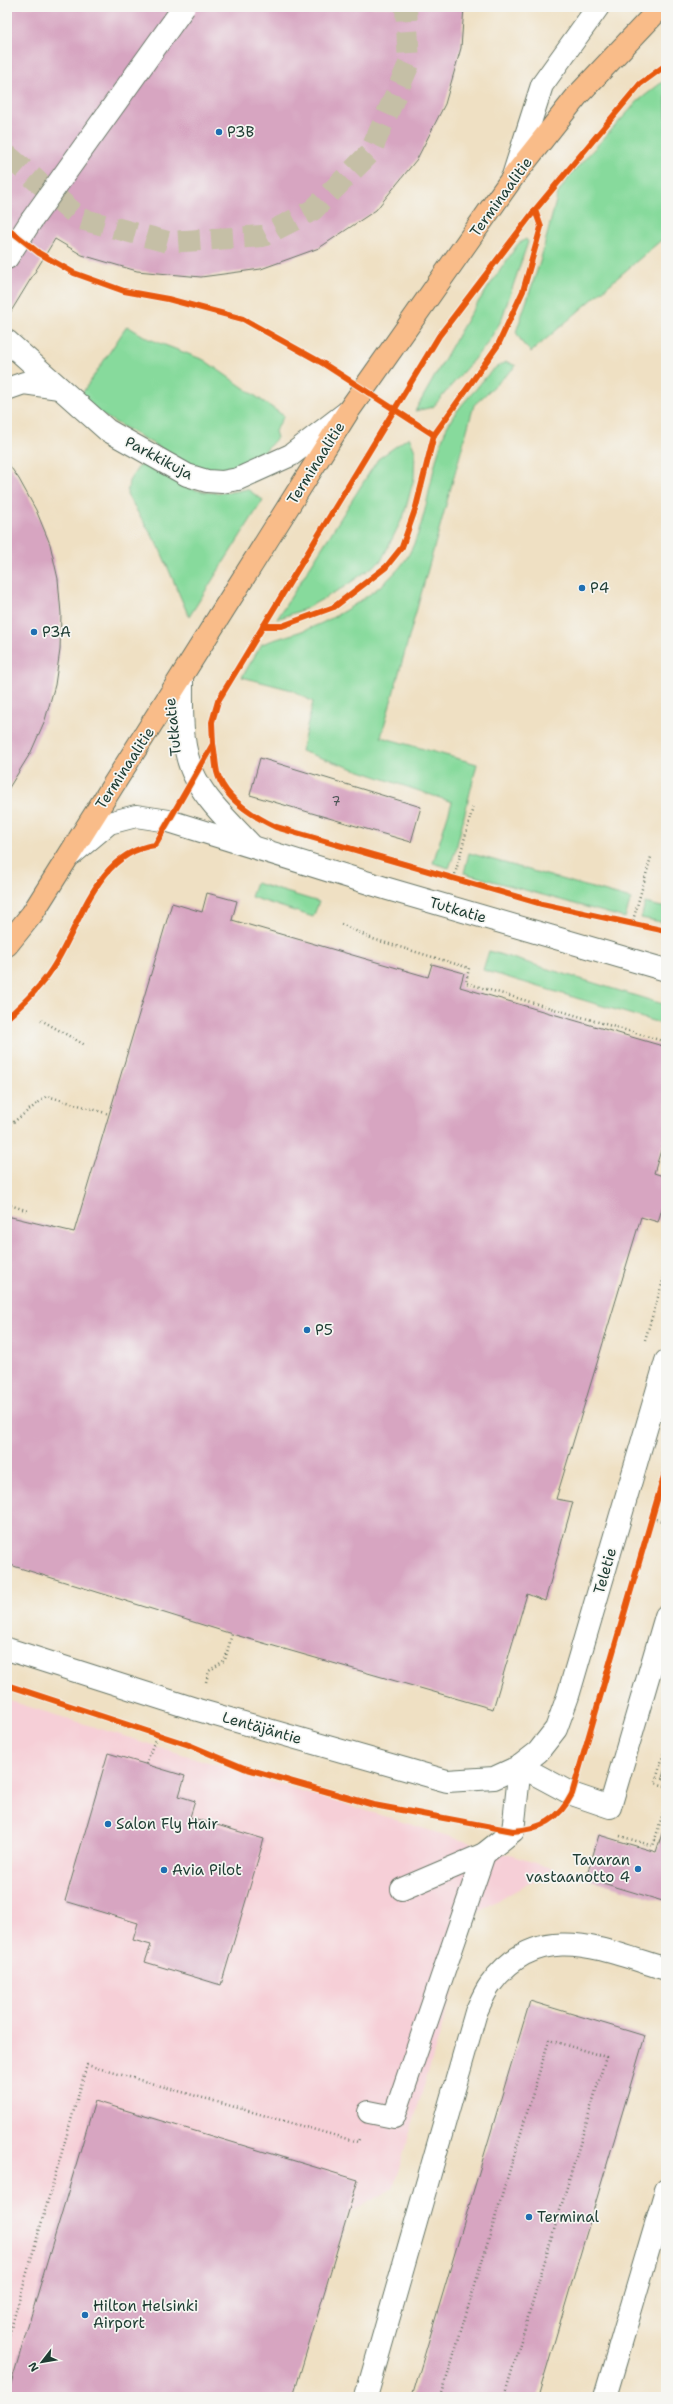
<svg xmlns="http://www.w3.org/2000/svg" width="673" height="2404" font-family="'Shantell Sans',sans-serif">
<rect width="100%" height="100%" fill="#f6f6f2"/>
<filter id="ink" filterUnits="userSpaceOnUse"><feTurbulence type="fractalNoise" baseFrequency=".025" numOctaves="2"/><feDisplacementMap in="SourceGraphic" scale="8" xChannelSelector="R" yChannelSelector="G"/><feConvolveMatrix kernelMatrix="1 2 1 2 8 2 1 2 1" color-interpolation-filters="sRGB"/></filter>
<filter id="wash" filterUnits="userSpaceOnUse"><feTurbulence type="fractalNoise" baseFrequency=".012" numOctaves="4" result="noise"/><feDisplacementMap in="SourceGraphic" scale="16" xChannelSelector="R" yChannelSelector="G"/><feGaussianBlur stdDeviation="0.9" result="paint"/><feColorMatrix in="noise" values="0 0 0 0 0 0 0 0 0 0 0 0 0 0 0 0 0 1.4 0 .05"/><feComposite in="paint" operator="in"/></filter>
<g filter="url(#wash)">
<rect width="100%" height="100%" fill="#efe0c3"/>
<polygon fill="#f6cfd7" points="7,1700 555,1869 477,1912 393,2188 348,2214 293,2397 7,2397"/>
<g fill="#87da9c" stroke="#538c68">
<polygon points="666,79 666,236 531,352 523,344 516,332 540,262 558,193 572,173 638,101"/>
<polygon points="526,239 528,242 501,321 486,345 433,407 415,411 470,314 518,244"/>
<polygon points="127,326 149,339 204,360 284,416 275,431 277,438 257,459 240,467 222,470 203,469 185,462 97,412 81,395"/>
<path d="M507,362L516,366L474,405L381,737L477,764L456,849L449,868L433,863L452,802L301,751L313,702L292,690L242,677L262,644C281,637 303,632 322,623C350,609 394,582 409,554C430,515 429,468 447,427C454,413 465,401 476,389C486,377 492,367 507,362Z"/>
<polygon points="409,437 415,451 414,478 404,515 381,561 344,587 305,609 277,619 378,459"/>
<path d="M145,465C183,486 201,500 247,489L263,500L189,617L159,547L127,495L129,481L139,466Z"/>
<polygon points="469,853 631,899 625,918 464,873"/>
<polygon points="256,883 319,902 313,917 251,897"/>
<polygon points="645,903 666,908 666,923 641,918"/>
<polygon points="489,951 666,1005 666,1025 483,970"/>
</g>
<g id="blocks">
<g fill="#d7a5c1">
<polygon points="7,7 464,7 461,48 445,104 417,159 376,210 319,248 261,269 201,277 137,271 82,255 55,239 7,318"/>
<polygon points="7,462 19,479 36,510 50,544 58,579 61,614 60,650 55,685 45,720 31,752 7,791"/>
<polygon points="260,758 421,807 411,842 250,795"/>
<polygon points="207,893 237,901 232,920 428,977 432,964 464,973 460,987 666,1047 666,1134 654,1173 666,1177 666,1195 658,1222 641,1217 556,1499 573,1502 545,1601 527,1594 493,1709 232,1634 7,1564 7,1216 74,1232 172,903 202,912"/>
<polygon points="108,1753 185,1776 179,1796 195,1801 190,1817 264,1839 221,1985 145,1962 151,1945 133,1940 138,1923 65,1901"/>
<polygon points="666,1765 666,1780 662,1778"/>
<polygon points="666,1821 666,1902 586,1878 599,1835 656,1852"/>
<polygon points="530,2001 645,2036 538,2397 412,2397"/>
<polygon points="95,2101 358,2180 293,2397 7,2397"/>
</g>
</g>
</g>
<g filter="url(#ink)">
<use href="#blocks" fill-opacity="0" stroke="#687666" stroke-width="1"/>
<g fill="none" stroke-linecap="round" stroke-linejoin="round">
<polyline stroke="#c5bfa6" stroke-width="22" stroke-dasharray="22 11" stroke-linecap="butt" points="7,155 81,219 168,242 263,236 313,210 370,153 409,64 406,7"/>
<defs>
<g id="minor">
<polyline points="513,176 542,85 598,7"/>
<polyline points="7,258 31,221"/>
<polyline points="7,341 107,430 187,475 207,481 222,482 238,479 291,455 347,412"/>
<polyline points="7,389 24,383 59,388"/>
<path d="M182,679C182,711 180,750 196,779C209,804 232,824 251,845"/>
<polyline points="72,854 109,823 136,816 169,821 388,889 666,970"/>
<polyline points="7,1649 198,1710 447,1781 494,1778 520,1766 538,1752 556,1729 568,1696 666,1361"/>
<polyline points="520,1766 572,1794 610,1807 666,1616"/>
<polyline points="402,1889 484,1854 513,1831 520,1766"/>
<polyline points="369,2112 394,2117 484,1854"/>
<path d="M366,2397L476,2012C480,2004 484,1993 490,1985C538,1918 603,1950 666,1969"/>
<polyline points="605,2397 666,2190"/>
</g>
<polyline id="major" points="7,945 32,914 349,410 513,177 577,96 661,7"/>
</defs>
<use href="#minor" stroke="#687666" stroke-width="24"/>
<use href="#major" stroke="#687666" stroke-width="24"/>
<g stroke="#687666" stroke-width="2.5" stroke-dasharray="1 3" stroke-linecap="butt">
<polyline points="454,878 473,807"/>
<polyline points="341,924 373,939 469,968 466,983 666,1042"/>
<polyline points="632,924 651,857"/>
<polyline points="41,1020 85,1045"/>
<polyline points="666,1154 663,1165 666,1166"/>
<polyline points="7,1204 28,1211"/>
<polyline points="645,1340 666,1271"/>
<polyline points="652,1518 666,1522"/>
<polyline points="206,1682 209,1671 225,1660 232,1634"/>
<polyline points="666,1746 655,1783 666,1786"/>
<polyline points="146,1764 157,1734"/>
<polyline points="620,1836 653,1846 666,1803"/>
<polyline points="655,1840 660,1841"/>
<polyline points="7,2342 87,2065 358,2142 359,2139"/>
<polyline points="441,2397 549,2040 606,2057 504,2397"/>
</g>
<use href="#minor" stroke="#fff" stroke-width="22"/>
<use href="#major" stroke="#f9bc89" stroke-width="22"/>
<defs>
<polyline id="minor-bridge" points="31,221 184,7"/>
</defs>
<use href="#minor-bridge" stroke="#687666" stroke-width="24" stroke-linecap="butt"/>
<polyline stroke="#687666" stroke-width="2.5" stroke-dasharray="1 3" stroke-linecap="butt" points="7,1127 47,1096 109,1114"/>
<use href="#minor-bridge" stroke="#fff" stroke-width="22"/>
<defs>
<g id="cycleway">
<polyline points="7,228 39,253 74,273 124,291 168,299 243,319 324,364 434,435"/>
<polyline points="263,626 282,626 334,607 386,567 402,547 416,507 434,435 498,345 523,291 541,227 535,210"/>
<path d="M213,744C215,753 215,763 217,772C224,799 253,816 276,827L542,904L666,931"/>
<path d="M7,1018C24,1003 40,988 52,969C81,925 95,853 155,845L213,744L212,722L218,701L439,336L535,210L640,84L666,65"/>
<path d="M7,1685L189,1745L244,1768L374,1805L513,1831C541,1829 559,1820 572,1794L666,1469"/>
</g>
</defs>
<use href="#cycleway" stroke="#f6f6f2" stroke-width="8"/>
<use href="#cycleway" stroke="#e8590c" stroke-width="6"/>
</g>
</g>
<g fill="#1f6fb2" stroke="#f6f6f2" stroke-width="1.5">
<circle cx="219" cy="132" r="4"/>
<circle cx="582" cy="588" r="4"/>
<circle cx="34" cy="632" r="4"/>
<circle cx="307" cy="1330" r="4"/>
<circle cx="108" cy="1824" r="4"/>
<circle cx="638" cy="1869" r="4"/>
<circle cx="164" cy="1870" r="4"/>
<circle cx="529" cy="2217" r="4"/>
<circle cx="85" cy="2315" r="4"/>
</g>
<g text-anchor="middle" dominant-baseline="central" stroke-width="3.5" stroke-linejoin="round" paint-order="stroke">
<g font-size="13" fill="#4d5757">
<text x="336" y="801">7</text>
</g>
<g font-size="15" fill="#1f3d34" stroke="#f6f6f2" text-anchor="start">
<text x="227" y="132">P3B</text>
<text x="590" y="588">P4</text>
<text x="42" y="632">P3A</text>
<text x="315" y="1330">P5</text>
<text x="116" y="1824">Salon Fly Hair</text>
<text x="630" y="1860" text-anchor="end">Tavaran<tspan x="630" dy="17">vastaanotto 4</tspan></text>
<text x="172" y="1870">Avia Pilot</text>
<text x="537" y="2217">Terminal</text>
<text x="93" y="2306">Hilton Helsinki<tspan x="93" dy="17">Airport</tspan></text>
</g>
<g font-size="15" fill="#1f3d34" stroke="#f6f6f2">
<text transform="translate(501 197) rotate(-54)">Terminaalitie</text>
<text transform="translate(159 458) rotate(28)">Parkkikuja</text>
<text transform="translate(316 463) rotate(-58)">Terminaalitie</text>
<text transform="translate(173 727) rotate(-96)">Tutkatie</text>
<text transform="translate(125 768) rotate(-57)">Terminaalitie</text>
<text transform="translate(458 910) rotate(16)">Tutkatie</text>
<text transform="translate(605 1571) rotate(-74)">Teletie</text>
<text transform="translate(262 1728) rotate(16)">Lentäjäntie</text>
</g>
</g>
<rect width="673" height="2404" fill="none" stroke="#f6f6f2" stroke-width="24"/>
<g transform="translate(42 2362) rotate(239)" stroke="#f6f6f2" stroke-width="3" paint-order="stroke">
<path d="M0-3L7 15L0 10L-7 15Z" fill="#1f3d34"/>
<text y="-6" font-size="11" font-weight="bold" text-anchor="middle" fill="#1f3d34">N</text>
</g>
</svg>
